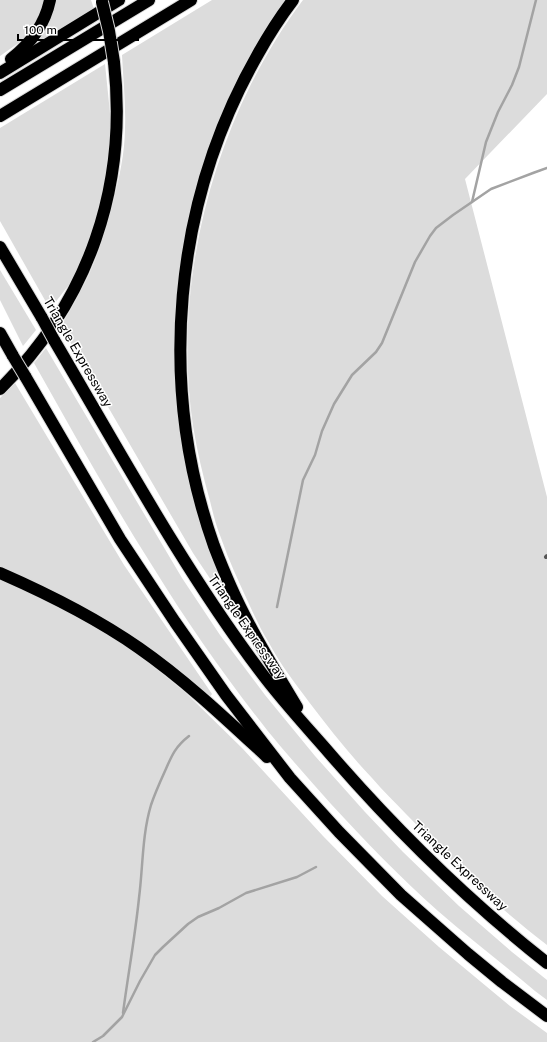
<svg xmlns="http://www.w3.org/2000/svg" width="547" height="1042" font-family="'Public Sans',sans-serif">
<rect width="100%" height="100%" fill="#fff"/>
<g fill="#dcdcdc">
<polygon points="0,0 46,0 30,35 0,56"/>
<path d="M55,0H91L94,9L41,41L39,38C48,25 52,16 55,0Z"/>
<path d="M212,0H287L195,197L179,411L233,604L229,607L193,553L61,326C67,315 74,305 79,294C95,266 105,234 113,203C119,178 125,153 125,128C126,104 123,79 122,55Z"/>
<path d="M303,0H547V94L465,179L547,497V945C533,934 518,922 504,910C470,880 438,847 406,814C395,802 383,791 372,778C349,754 329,728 309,702C295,683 280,664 269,643C261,630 255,617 249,604C239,582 229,561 221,538C216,526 213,513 210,501C203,476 197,451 193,426C176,311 199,188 251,84C266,55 283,26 303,0Z"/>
<polygon points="105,64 110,113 111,140 102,194 93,229 83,257 72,281 50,309 0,221 0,128"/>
<polygon points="0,270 36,330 23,346 0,300"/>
<path d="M46,348L182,578L220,635L265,695L315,756L365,812L403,852L459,906L512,952L547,980V1000L535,991C503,964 469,938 438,911C400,877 365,841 331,804C310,780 288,756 267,730C226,678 188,624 153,567C111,501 73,432 34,363Z"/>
<polygon points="15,383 124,565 212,694 209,698 195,685 0,569 0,398"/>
<polygon points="0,579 39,596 109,634 149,663 186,693 243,749 323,836 382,896 439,947 510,1006 547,1033 547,1042 0,1042"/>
</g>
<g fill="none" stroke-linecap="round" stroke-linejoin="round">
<g stroke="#a3a3a3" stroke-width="2.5">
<polyline points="472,202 486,142 498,112 512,85 519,67 536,0"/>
<polyline points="277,607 303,480 315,455 322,431 334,404 352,375 376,352 382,343 415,262 430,236 436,228 453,215 491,189 533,173 547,168"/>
<path d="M123,1013C128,975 135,937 139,898C143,867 142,835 151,805C155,793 160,782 165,771C172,755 175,747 189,736"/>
<polyline points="93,1042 103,1036 122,1017 140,981 155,955 163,947 188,924 198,917 219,908 246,893 297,877 316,867"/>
</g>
<defs>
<g id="motorway">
<path d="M293,0C280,17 268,36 258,54C173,203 157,385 214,546C224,572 235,598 248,622C263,651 280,679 297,707"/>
<path d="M11,59C30,44 45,24 50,0"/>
<polyline points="0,73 119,0"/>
<polyline points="0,90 149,0"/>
<polyline points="0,116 191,0"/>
<polyline points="0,247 42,318"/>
<polyline points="0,333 13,356"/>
<path d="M54,340C120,452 182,567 260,671C280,698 303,723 325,748C392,826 466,899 547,963"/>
<polyline points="25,376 120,539 175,622 226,695 290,778 339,832 401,895 468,954 502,982 547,1016"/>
<path d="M0,389C89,301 128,186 114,62"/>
<path d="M0,573C48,594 96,618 139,648C185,680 226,719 267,757"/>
</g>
</defs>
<use href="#motorway" stroke="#dbdbdb" stroke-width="14"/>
<polyline stroke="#555" stroke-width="4" points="546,557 547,556"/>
<use href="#motorway" stroke="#000" stroke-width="12"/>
<defs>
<g id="motorway-bridge">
<polyline points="102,2 109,31 114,62"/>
<polyline points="42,318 54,340"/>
<polyline points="13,356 25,376"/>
</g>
</defs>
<use href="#motorway-bridge" stroke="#dbdbdb" stroke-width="14" stroke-linecap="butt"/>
<use href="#motorway-bridge" stroke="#000" stroke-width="12"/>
</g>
<g text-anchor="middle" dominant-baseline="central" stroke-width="3" stroke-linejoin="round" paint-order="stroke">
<g font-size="13" fill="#000" stroke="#fff">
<text transform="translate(78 352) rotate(60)">Triangle Expressway</text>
<text transform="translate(247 627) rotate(55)">Triangle Expressway</text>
<text transform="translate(460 866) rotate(43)">Triangle Expressway</text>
</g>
</g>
<path d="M18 34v6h120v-6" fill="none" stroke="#000000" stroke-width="2"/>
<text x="24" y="34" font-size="12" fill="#000000" stroke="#ffffff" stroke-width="3" paint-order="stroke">100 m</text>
</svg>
